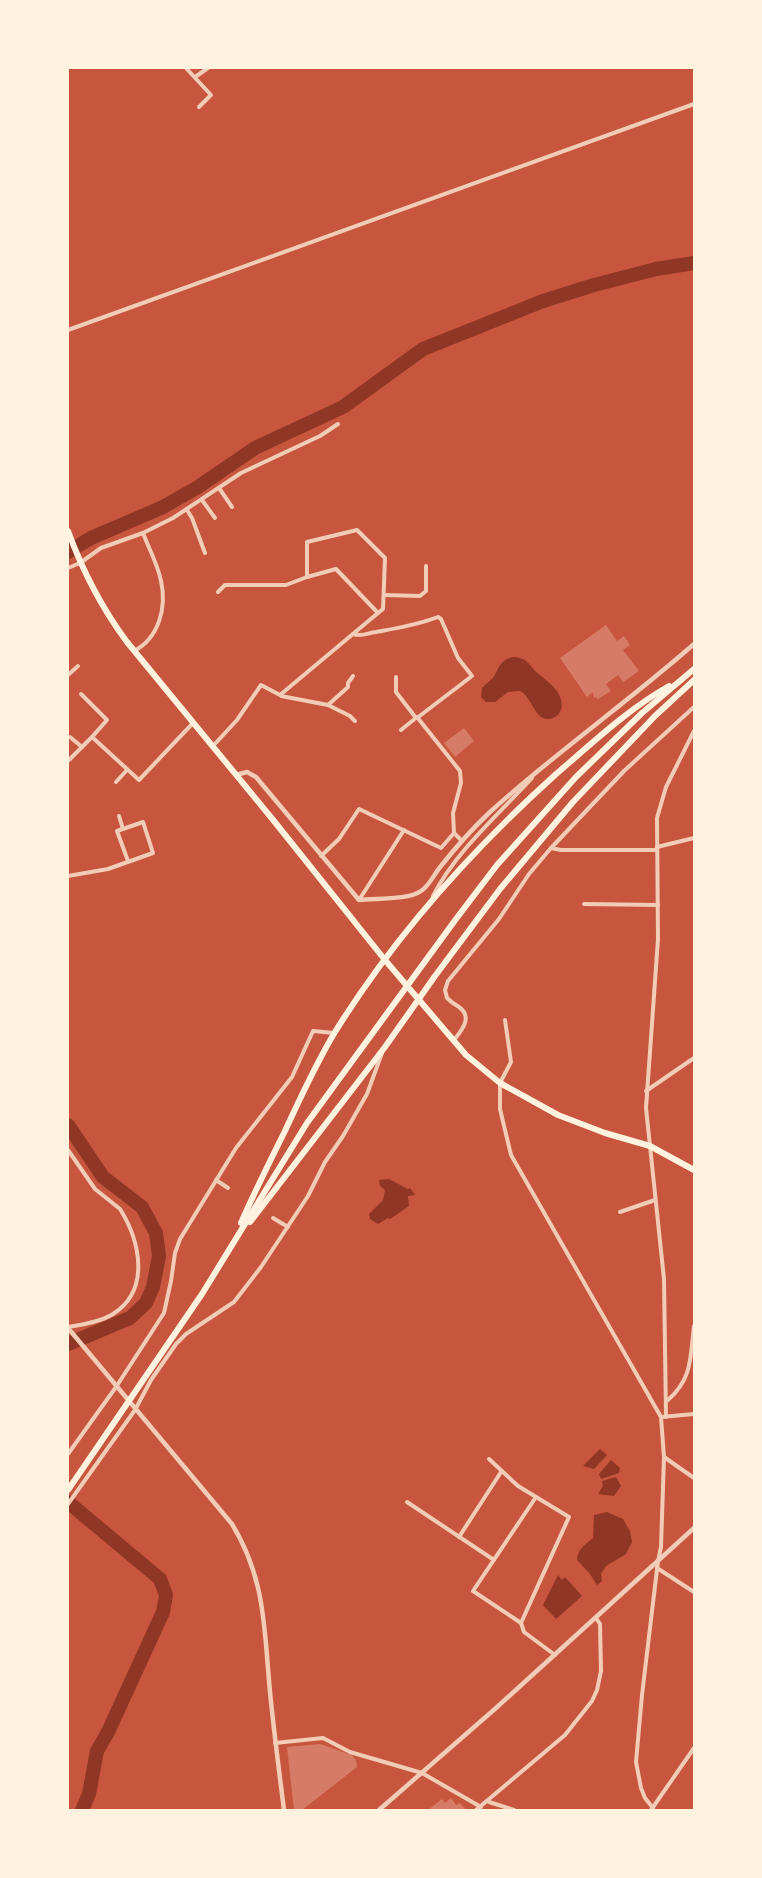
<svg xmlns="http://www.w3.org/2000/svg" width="762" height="1878" font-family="Montserrat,sans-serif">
<rect width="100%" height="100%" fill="#c8553d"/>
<g fill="#8f3625">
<path d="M513,657C518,657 522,658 526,661C530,664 532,668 535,671C542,677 551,683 556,690C563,698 565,714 553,718C535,725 533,697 520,691L508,692L495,702H486L481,697L482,688C485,684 490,681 493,678C499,668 500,660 513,657Z"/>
<polygon points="389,1179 408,1189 410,1188 415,1195 408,1196 409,1206 390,1219 388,1218 378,1224 370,1219 369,1214 383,1200 385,1190 380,1186 379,1180"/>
<polygon points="600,1449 607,1455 594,1469 583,1466"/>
<polygon points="611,1460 620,1468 619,1473 601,1479 599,1474"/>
<polygon points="616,1477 621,1486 614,1496 598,1494 603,1486 602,1481"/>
<path d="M607,1512L623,1519L630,1531L632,1542L626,1554L606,1566L601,1574L602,1581L597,1585L590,1574L577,1560C577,1549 586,1544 593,1538L594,1515Z"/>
<polygon points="558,1575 562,1580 565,1577 582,1596 556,1619 543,1605"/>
</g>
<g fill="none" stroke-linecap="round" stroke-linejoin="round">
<g stroke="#8f3625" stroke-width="14">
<polyline points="68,552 91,538 163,507 198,487 255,448 343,407 423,349 543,301 594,285 656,269 694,263"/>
<polyline points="68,1125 103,1177 142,1207 156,1233 159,1256 153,1287 146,1303 130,1318 68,1344"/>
<polyline points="68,1502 160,1579 166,1595 163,1612 108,1732 97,1751 89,1794 82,1810"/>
</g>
</g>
<g fill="#d67c66">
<polygon points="606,625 617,641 624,636 630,645 623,650 639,671 623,682 618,675 606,684 611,691 598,699 596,697 594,698 593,692 587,697 560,658"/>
<polygon points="464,728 474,741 455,757 444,743"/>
<polygon points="320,1744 352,1755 356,1760 357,1767 302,1810 294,1810 287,1747"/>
<polygon points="451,1798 456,1805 460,1803 465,1809 428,1810 442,1799 445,1803"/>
</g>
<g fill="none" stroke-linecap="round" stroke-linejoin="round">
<g stroke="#f1ccb7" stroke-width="4">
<polyline points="186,68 211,95 199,107"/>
<polyline points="195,77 208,68"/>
<polyline points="68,330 694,104"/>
<polyline points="219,488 232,507"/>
<polyline points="202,500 215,518"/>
<polyline points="187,510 192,518 205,553"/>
<polyline points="68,568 80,563 101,548 143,533 173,518 241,473 320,436 338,424"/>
<polyline points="307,577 307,542 357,530 385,558 383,609 378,613"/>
<polyline points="384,595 420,596 426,591 426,566"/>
<path d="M353,634C362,637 367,633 376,632C398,628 417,625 438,617L441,619L458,658L472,676L417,718"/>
<path d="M134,651C159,638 167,607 161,581C158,565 149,549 143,533"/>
<polyline points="68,675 78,666"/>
<polyline points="396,677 396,692 416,718"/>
<polyline points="81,694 107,720 92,737"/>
<polyline points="281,696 328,705 348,687 348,683 353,676"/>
<polyline points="328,705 350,716 355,721"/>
<polyline points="401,730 417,717 460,771 461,783 453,813 454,833"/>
<polyline points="70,737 82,747"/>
<polyline points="213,746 237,720 261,685 280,695 378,613 336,569 307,577 286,585 225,585 218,592"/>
<polyline points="69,760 92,737 139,780 193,723"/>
<polyline points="116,782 127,770"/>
<polyline points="119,816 123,829"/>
<polyline points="657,847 694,838"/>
<polyline points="551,848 561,850 657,850"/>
<polyline points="321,856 339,839 359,809 441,848 454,833 462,841"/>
<polyline points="68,876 108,869 153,853 143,822 117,831 128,861"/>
<path d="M433,896C456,851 498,815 532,778"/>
<polyline points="359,900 404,830"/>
<polyline points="584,904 658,905"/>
<polyline points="505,1020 511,1062 500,1083 500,1109 511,1155 661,1417 664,1457 661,1547 658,1561 642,1695 636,1762 641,1788 645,1798 653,1808"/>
<path d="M454,1040C462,1030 473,1017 459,1007C454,1004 451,1002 447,998L445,990L448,981L499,919L529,874L551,848L624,771L694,707"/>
<polyline points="646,1091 694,1058"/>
<path d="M68,1150L95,1189L120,1209C140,1241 151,1290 113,1314C100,1322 82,1325 68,1327"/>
<polyline points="216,1180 228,1188"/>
<polyline points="620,1212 655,1200"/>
<polyline points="273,1218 288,1227"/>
<path d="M668,1400C693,1378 690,1357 694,1326"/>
<polyline points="661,1417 694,1414"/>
<polyline points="666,1417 664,1279 646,1108 658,939 657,818 666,787 694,731"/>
<polyline points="68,1454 116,1387 164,1313 171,1281 175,1253 180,1239 236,1148 292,1077 313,1031 334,1033"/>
<polyline points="664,1457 694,1478"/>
<polyline points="489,1459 518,1486 569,1517 521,1623"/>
<polyline points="536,1497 473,1591 521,1623 524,1632 555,1655"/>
<polyline points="407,1502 494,1560"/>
<polyline points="68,1504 135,1410 151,1380 176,1344 186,1334 234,1302 261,1267 308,1196 325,1162 343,1136 367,1094 382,1053"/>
<polyline points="459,1537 501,1472"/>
<polyline points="657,1568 694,1592"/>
<polyline points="275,1743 323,1738 350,1752 422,1773 481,1807"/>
<polyline points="489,1802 514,1810"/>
<polyline points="476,1810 565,1735 592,1701 597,1690 601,1671 600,1624 596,1618"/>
<polyline points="651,1810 694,1748"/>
</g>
<g stroke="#f1ccb7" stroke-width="4.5">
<path d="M236,775L247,772L256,777L359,900C375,898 409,900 421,891C430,885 434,874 441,866C456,847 472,829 490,812C555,753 628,702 694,644"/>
<path d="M68,1328L232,1524C266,1580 264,1629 270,1692C274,1732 279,1771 284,1810"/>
<polyline points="379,1810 496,1708 694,1528"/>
</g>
<g stroke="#fff3e0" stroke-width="6">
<path d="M68,531C83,572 101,607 127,642L274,821L385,960L466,1055L500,1083L558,1115L605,1133L650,1146L694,1170"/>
<polyline points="250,1222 385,1047 435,976 500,889 573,802 655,716 694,680"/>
<path d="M241,1223C254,1193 269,1163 284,1133C300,1099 315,1065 335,1032C394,937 472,850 555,775C591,744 628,709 669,686"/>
<polyline points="68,1490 202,1294 307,1123 456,919 497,865 576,777 642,713 694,669"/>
</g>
</g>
<rect width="762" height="1878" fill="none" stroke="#fff3e0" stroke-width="138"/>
</svg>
